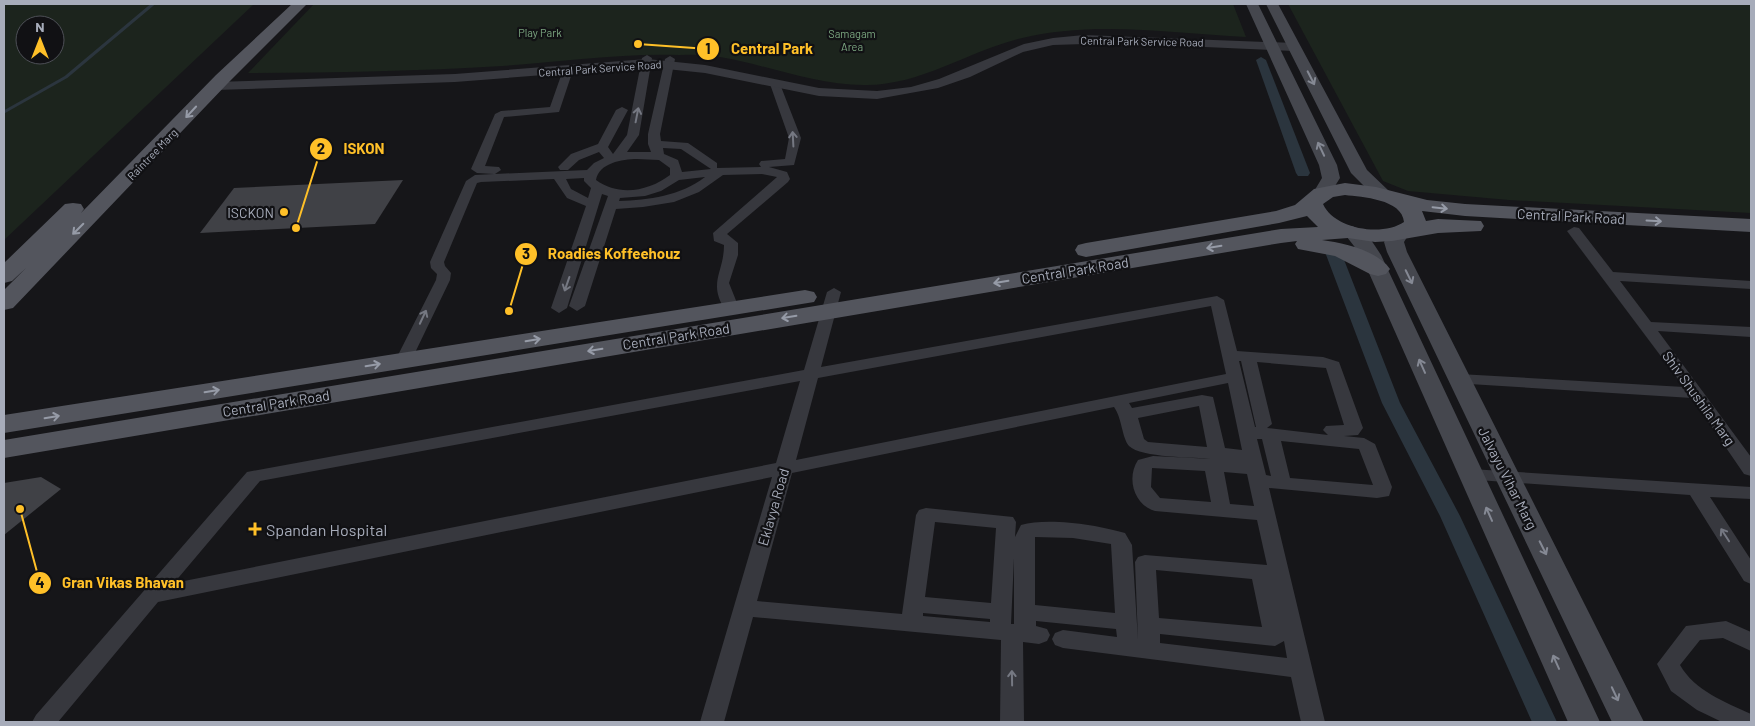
<svg xmlns="http://www.w3.org/2000/svg" width="1755" height="726" font-family="Barlow,sans-serif">
<rect width="100%" height="100%" fill="#161619"/>
<g fill="#1c241d" fill-rule="evenodd">
<path d="M4,4H254L4,240ZM25,25H55V55H25Z"/>
<path d="M314,4H1233L1246,37C1172,33 1091,20 1018,39C967,52 919,86 864,85C814,85 768,65 720,57C707,54 692,55 679,55C620,53 561,62 502,66C417,71 333,73 248,73Z"/>
<polygon points="1288,4 1751,4 1751,213 1509,200 1408,191 1383,181"/>
</g>
<g fill="none" stroke-linecap="round" stroke-linejoin="round">
<polyline stroke="#2b353e" stroke-width="3" points="4,112 66,77 153,4"/>
<g fill="#2b353e" fill-rule="evenodd">
<polygon points="1261,57 1266,60 1310,173 1308,176 1298,176 1296,173 1256,60"/>
<polygon points="1333,247 1341,252 1400,403 1460,516 1557,722 1532,722 1440,516 1382,403 1325,252"/>
</g>
</g>
<g fill="#404146">
<polygon points="403,180 375,224 200,233 234,188"/>
<polygon points="41,477 61,489 4,535 4,483"/>
</g>
<g fill="none" stroke-linecap="round" stroke-linejoin="round">
<g fill="#37383e" fill-rule="evenodd">
<path d="M647,55L652,58L639,135L627,152H651L648,144V134L665,59L670,56L675,59L660,134L661,141L688,143L717,163V168L761,167L759,164L761,161L785,159L789,138L770,84L775,81L780,84L801,138L794,165L769,167L787,172L790,179L788,182L727,234L738,243V255L729,283L739,308L736,311H726C707,283 724,273 724,245L714,241L713,233L777,177L762,174L723,175L699,192L674,202L643,207L616,209L585,306L577,311L569,306L608,196L602,194L567,308L559,313L551,308L586,206L567,198L554,179L481,182L477,183L444,262L445,266L451,273L450,280L411,361L409,364H397L395,361L436,280L437,274L431,268L430,262L466,181L475,175L494,174L477,173L471,169L495,114L501,111L550,107L563,70L568,67L572,68L573,70L559,112L504,117L485,166L499,167L501,170L495,174L587,170L594,163L604,158L599,152L579,160L568,170H560L558,167L571,154L598,144L616,110L622,107L628,110L608,147L613,154L627,135L642,58ZM663,148L681,149L711,169L682,172L678,160L664,154ZM637,159L659,160L670,168V175C649,191 619,197 596,180C599,163 622,159 637,159ZM705,177C680,196 649,200 619,201L620,198L645,196L661,191L679,180ZM584,178V181L591,188L588,198L571,189L566,179Z"/>
<polygon points="1574,227 1579,228 1613,272 1751,281 1751,289 1620,281 1651,322 1751,327 1751,337 1658,331 1751,457 1751,476 1744,474 1692,398 1453,383 1451,379 1453,375 1459,374 1684,387 1567,231"/>
<path d="M834,288L841,292L821,367L1217,296L1224,300L1237,351L1323,357L1339,362L1363,428L1358,435L1344,436L1364,438L1375,444L1392,487L1389,496L1377,498L1269,488L1325,722H1301L1291,677L1063,648L1055,645L1052,639L1055,633L1063,630L1117,637L1116,629L1036,621V626L1047,629L1050,635L1047,641L1039,644L1023,642L1024,722H1000L1001,640L753,617L724,722H700L772,477L158,602L58,722H32L36,715L247,472L804,370L827,292ZM1211,306L1226,374L796,460L818,378ZM1239,361H1241L1256,427H1255ZM1257,362L1326,368L1344,425L1326,426L1323,430L1328,435L1267,428L1272,424ZM800,381L776,463L174,583L260,481ZM1228,383L1242,450L1225,448L1213,397L1202,395L1132,408L1129,403ZM1199,406L1207,447L1148,442L1144,439L1138,418ZM1114,407C1122,418 1122,438 1129,446C1141,458 1194,457 1213,459L1153,456L1138,460C1126,478 1134,505 1155,511L1257,520L1267,565L1145,555L1138,557L1135,562L1138,640L1132,545L1125,533C1098,525 1048,517 1021,525L1015,537L1016,522L1013,517L926,508L919,510L916,515L902,614L757,601L792,473ZM1257,439H1262L1271,476L1266,475ZM1281,441L1359,449L1373,485L1290,478ZM1152,468L1205,471L1211,502L1160,498L1151,487ZM1224,472L1247,474L1254,506L1230,504ZM935,522L996,528L991,603L925,597ZM1035,537L1073,538L1111,544L1115,613L1035,605ZM1014,558V624H1011ZM1156,570L1252,579L1262,627L1159,618ZM923,613L990,619V622L923,616ZM1160,634L1275,646L1284,641L1287,658L1160,643Z"/>
<polygon points="1471,469 1751,487 1751,499 1710,497 1751,560 1751,584 1744,581 1690,495 1464,479 1462,475 1464,471"/>
<path d="M1726,621L1751,632V651L1723,638L1700,640L1680,665C1695,691 1725,702 1751,714V722H1722L1697,710L1671,691L1657,664L1686,626Z"/>
</g>
<polygon fill="#37383e" fill-rule="evenodd" points="1084,35 1294,43 1300,47 1294,51 1116,43 1053,45 1023,52 970,77 938,88 877,99 819,96 705,73 647,67 455,82 215,90 208,86 215,82 455,74 647,59 705,65 819,88 877,91 911,87 939,79 1024,44 1053,38"/>
<g fill="#45474e" fill-rule="evenodd">
<polygon points="1246,4 1258,4 1337,165 1340,178 1328,197 1316,197 1313,193 1322,178 1319,165"/>
<polygon points="1266,4 1278,4 1367,170 1389,191 1392,195 1389,199 1377,199 1351,173"/>
<path d="M1352,226C1366,230 1373,243 1381,255L1600,722H1568L1361,255L1343,232L1345,228Z"/>
<polygon points="1400,228 1407,230 1409,234 1404,242 1407,252 1644,722 1612,722 1387,252 1384,242 1393,230"/>
</g>
<g fill="#53555d" fill-rule="evenodd">
<polygon points="292,4 307,4 228,83 13,308 4,310 4,290 26,268 12,281 4,283 4,263 65,204 73,203 81,204 84,209 81,213 216,75"/>
<path d="M1345,183L1376,187L1427,200L1465,204L1751,219V232L1465,216L1422,211L1426,221L1438,219L1481,221L1484,226L1481,231L1438,233L1392,241L1375,242L1348,238L1322,240C1343,243 1377,250 1390,269L1386,274L1378,276L1370,274L1335,256L1298,249L1295,244L1297,241L1281,243L4,458V440L1281,229L1318,227L1307,216L1279,223L1086,257L1078,255L1075,250L1078,245L1086,243L1276,211L1295,205L1314,189ZM1345,195C1362,197 1402,199 1404,222C1382,237 1334,229 1323,204L1333,197Z"/>
<polygon points="805,290 814,292 817,297 814,302 4,433 4,415"/>
</g>
</g>
<defs><path id="oneway-shaft" d="M-6 0H5M1.5-3L5.5 0L1.5 3" fill="none" stroke-width="1.6" stroke-linecap="round" stroke-linejoin="round" transform="scale(1.25)"/></defs>
<g stroke="#858994">
<use href="#oneway-shaft" transform="translate(1311 78) rotate(63)"/>
<use href="#oneway-shaft" transform="translate(1321 149) rotate(-115)"/>
<use href="#oneway-shaft" transform="translate(1409 277) rotate(64)"/>
<use href="#oneway-shaft" transform="translate(1422 366) rotate(-114)"/>
<use href="#oneway-shaft" transform="translate(1489 514) rotate(-114)"/>
<use href="#oneway-shaft" transform="translate(1543 548) rotate(63)"/>
<use href="#oneway-shaft" transform="translate(1556 662) rotate(-114)"/>
<use href="#oneway-shaft" transform="translate(1615 694) rotate(65)"/>
</g>
<g stroke="#969ba7">
<use href="#oneway-shaft" transform="translate(191 112) rotate(133)"/>
<use href="#oneway-shaft" transform="translate(1440 208) rotate(6)"/>
<use href="#oneway-shaft" transform="translate(1654 221) rotate(3)"/>
<use href="#oneway-shaft" transform="translate(78 229) rotate(135)"/>
<use href="#oneway-shaft" transform="translate(1214 247) rotate(171)"/>
<use href="#oneway-shaft" transform="translate(1001 282) rotate(171)"/>
<use href="#oneway-shaft" transform="translate(789 317) rotate(171)"/>
<use href="#oneway-shaft" transform="translate(533 340) rotate(-9)"/>
<use href="#oneway-shaft" transform="translate(595 350) rotate(171)"/>
<use href="#oneway-shaft" transform="translate(373 365) rotate(-9)"/>
<use href="#oneway-shaft" transform="translate(212 391) rotate(-9)"/>
<use href="#oneway-shaft" transform="translate(52 417) rotate(-9)"/>
</g>
<g stroke="#757882">
<use href="#oneway-shaft" transform="translate(637 115) rotate(-79)"/>
<use href="#oneway-shaft" transform="translate(793 139) rotate(-93)"/>
<use href="#oneway-shaft" transform="translate(567 284) rotate(109)"/>
<use href="#oneway-shaft" transform="translate(423 317) rotate(-65)"/>
<use href="#oneway-shaft" transform="translate(1725 535) rotate(-123)"/>
<use href="#oneway-shaft" transform="translate(1012 678) rotate(-91)"/>
</g>
<g fill="#ffc028" stroke="#111114" stroke-width="2">
<circle cx="284" cy="212" r="5"/>
<path d="M252.5 521.5h5v5h5v5h-5v5h-5v-5h-5v-5h5z"/>
</g>
<g text-anchor="middle" dominant-baseline="central" stroke-width="4.5" stroke-linejoin="round" paint-order="stroke">
<g font-size="11" fill="#7ca781" stroke="#111114">
<text x="540" y="32">Play Park</text>
<text x="852" y="33">Samagam<tspan x="852" dy="13">Area</tspan></text>
</g>
<g font-size="11" fill="#a7acba" stroke="#111114">
<text transform="translate(1142 41) rotate(1)">Central Park Service Road</text>
<text transform="translate(600 68) rotate(-4)">Central Park Service Road</text>
<text transform="translate(152 154) rotate(-46)">Raintree Marg</text>
</g>
<g font-size="14" fill="#a7acba" stroke="#111114" text-anchor="end">
<text x="274" y="212">ISCKON</text>
</g>
<g font-size="14" fill="#a7acba" stroke="#111114">
<text transform="translate(1571 216) rotate(3)">Central Park Road</text>
<text transform="translate(1075 270) rotate(-9)">Central Park Road</text>
<text transform="translate(676 336) rotate(-9)">Central Park Road</text>
<text transform="translate(1699 398) rotate(54)">Shiv Shushila Marg</text>
<text transform="translate(276 403) rotate(-9)">Central Park Road</text>
<text transform="translate(1508 478) rotate(63)">Jalvayu Vihar Marg</text>
<text transform="translate(773 507) rotate(-74)">Eklavya Road</text>
</g>
<g font-size="16" fill="#a7acba" stroke="#111114" text-anchor="start">
<text x="266" y="529">Spandan Hospital</text>
</g>
</g>
<path fill="none" stroke="#ffc028" stroke-width="2" d="M638 44L708 49M296 228L321 149M509 311L526 254M20 509L40 583"/>
<g fill="#ffc028" stroke="#111114" stroke-width="2">
<circle cx="638" cy="44" r="5"/>
<circle cx="296" cy="228" r="5"/>
<circle cx="509" cy="311" r="5"/>
<circle cx="20" cy="509" r="5"/>
<circle cx="708" cy="49" r="12"/>
<circle cx="321" cy="149" r="12"/>
<circle cx="526" cy="254" r="12"/>
<circle cx="40" cy="583" r="12"/>
</g>
<g font-size="15" text-anchor="middle" font-weight="bold" fill="#111">
<text x="708" y="54">1</text>
<text x="321" y="154">2</text>
<text x="526" y="259">3</text>
<text x="40" y="588">4</text>
</g>
<g font-size="15" text-anchor="middle" font-weight="bold" fill="#ffc028" stroke="#111114" stroke-width="4.5" stroke-linejoin="round" paint-order="stroke">
<text x="772" y="54">Central Park</text>
<text x="364" y="154">ISKON</text>
<text x="614" y="259">Roadies Koffeehouz</text>
<text x="123" y="588">Gran Vikas Bhavan</text>
</g>
<rect width="1755" height="726" fill="none" stroke="#a7acba" stroke-width="10"/>
<g transform="translate(40 40)"><circle r="24" fill="#111114" stroke="#4d4f56"/>
<path d="M0-4L9 19L0 12L-9 19Z" fill="#ffc028"/>
<text y="-8" font-size="14" font-weight="bold" text-anchor="middle" fill="#a7acba">N</text>
</g>
</svg>
